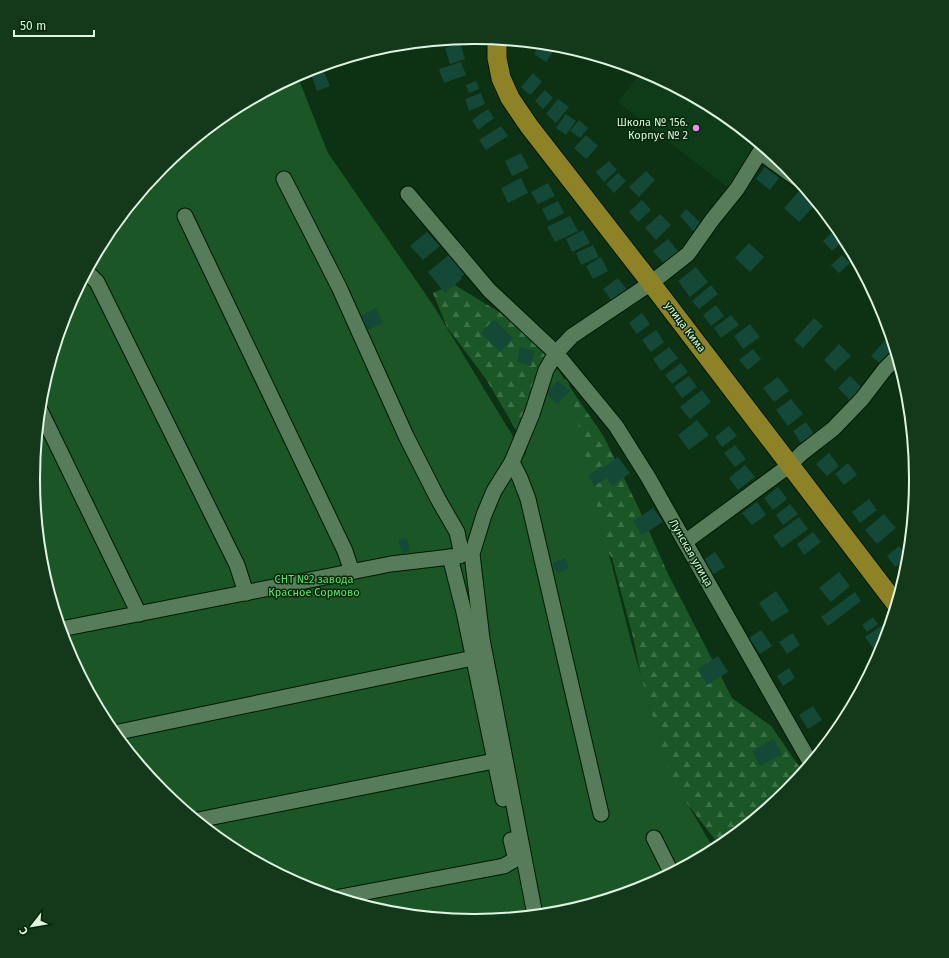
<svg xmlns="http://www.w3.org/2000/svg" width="949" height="958" font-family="'Fira Sans',sans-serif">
<defs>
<pattern id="forest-firs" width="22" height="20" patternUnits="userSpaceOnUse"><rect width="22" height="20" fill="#1b5726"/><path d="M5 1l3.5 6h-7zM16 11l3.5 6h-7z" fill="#3c7045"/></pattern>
</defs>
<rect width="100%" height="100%" fill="#0d3213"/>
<polygon fill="#0f3c18" points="642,71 720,112 759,144 731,190 618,102"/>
<polygon fill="url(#forest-firs)" points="453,284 509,318 554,364 604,437 639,509 669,576 732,698 771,726 803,772 787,791 720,846 667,778 651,726 634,641 612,558 567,491 531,457 509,418 486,379 447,327 433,293"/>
<polygon fill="#1b5726" points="297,75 328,153 433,305 525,456 545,375 568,380 596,502 632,645 670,775 714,849 643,887 560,912 474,920 388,912 305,887 229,846 162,791 107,724 67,648 41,565 33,479 42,393 67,310 108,234 162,167 229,112"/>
<g fill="#144937">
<polygon points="438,41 439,44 423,49 421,43"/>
<polygon points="460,43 465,59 450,64 445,48"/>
<polygon points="541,44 557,46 546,62 534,54"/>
<polygon points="461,62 466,75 444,83 439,69"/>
<polygon points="323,70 330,86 317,91 311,74"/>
<polygon points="533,73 542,82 530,95 521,87"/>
<polygon points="476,81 479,89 469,93 466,85"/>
<polygon points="545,90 553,98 543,109 535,101"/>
<polygon points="481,93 485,104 469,111 465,99"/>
<polygon points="558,99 569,107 556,123 546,114"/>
<polygon points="488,109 494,118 478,130 472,120"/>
<polygon points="566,114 576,121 566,135 556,128"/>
<polygon points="579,120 588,128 580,138 570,131"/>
<polygon points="501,126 508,136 486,150 479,140"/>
<polygon points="586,135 598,146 586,159 574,148"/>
<polygon points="521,153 529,168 512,176 505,161"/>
<polygon points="609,161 617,170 604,182 596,172"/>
<polygon points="765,167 779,178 770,190 756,179"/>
<polygon points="646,171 655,180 639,197 629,187"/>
<polygon points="618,173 626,181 614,193 606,184"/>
<polygon points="521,178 528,193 508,203 501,188"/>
<polygon points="548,183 555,196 538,204 531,192"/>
<polygon points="799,191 814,206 799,222 784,208"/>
<polygon points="642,200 651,210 638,222 629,212"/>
<polygon points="558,201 564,213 548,221 542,209"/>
<polygon points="686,209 704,226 696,234 680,216"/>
<polygon points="660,214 671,225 656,240 645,228"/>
<polygon points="570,216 578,231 555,242 547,227"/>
<polygon points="583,230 590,243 572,252 566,239"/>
<polygon points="835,230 844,240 832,251 823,241"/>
<polygon points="427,232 440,246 423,260 410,246"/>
<polygon points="668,239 679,252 664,264 653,251"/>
<polygon points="749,243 764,257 750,272 735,258"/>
<polygon points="593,245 599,257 581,265 576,253"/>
<polygon points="449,255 454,262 457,260 463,267 461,269 465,274 461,277 462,279 445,293 428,272"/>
<polygon points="842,255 850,263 839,273 831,265"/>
<polygon points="601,257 608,271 593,279 586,266"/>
<polygon points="696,267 708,282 690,297 678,281"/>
<polygon points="618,278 627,290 612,301 603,289"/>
<polygon points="711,285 718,294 699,309 692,301"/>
<polygon points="716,305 724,316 711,326 703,315"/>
<polygon points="376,308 383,323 368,330 361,316"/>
<polygon points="642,313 650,324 637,334 629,323"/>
<polygon points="731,315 739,325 721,338 714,328"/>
<polygon points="814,318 823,326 803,348 794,340"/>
<polygon points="494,319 513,338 500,352 481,333"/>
<polygon points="750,324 760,337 743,349 734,336"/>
<polygon points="656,330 664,342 651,352 642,340"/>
<polygon points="889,336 891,338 895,351 882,365 871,356"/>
<polygon points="839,344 851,356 835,371 824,360"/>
<polygon points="520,347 535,351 531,366 517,362"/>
<polygon points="669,347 678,358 661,371 653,359"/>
<polygon points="753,349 761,359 748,370 739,360"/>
<polygon points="681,363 688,372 672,384 665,375"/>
<polygon points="901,372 906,387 896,378"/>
<polygon points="689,376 697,387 682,398 674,387"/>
<polygon points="850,376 865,391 853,403 838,388"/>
<polygon points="778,377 789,391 774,402 763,388"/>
<polygon points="558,380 570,391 557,404 546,393"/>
<polygon points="702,390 711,402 690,419 680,407"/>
<polygon points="791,399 803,414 788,426 776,410"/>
<polygon points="697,420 709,435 689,450 678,435"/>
<polygon points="806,422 814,434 801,443 793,431"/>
<polygon points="729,426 737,436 722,447 715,437"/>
<polygon points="735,445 746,459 735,467 724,453"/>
<polygon points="829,453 839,466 827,476 816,464"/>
<polygon points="618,457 630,473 612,486 606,478 595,486 588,476 601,466 602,469"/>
<polygon points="848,463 857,475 844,485 835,474"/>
<polygon points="745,465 755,477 738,490 729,478"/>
<polygon points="778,487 787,499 773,510 764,498"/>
<polygon points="869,499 877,510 860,523 852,512"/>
<polygon points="757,502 766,515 752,525 742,513"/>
<polygon points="790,504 798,514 783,525 776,515"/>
<polygon points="653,508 663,522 642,535 633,521"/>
<polygon points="884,514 896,528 877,544 865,530"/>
<polygon points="799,517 808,529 782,548 773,536"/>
<polygon points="813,532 821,542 804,555 797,544"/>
<polygon points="407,538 410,551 402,553 398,540"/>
<polygon points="899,546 908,558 895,567 887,556"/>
<polygon points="715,552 725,567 712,575 703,560"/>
<polygon points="565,558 569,568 557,573 553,563"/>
<polygon points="839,572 850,586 831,602 819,588"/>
<polygon points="776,591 789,611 772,622 759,603"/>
<polygon points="855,592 861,601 828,626 821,617"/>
<polygon points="873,617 878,624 867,632 862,625"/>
<polygon points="881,626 887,634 883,647 876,652 865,637"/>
<polygon points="761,630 772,646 760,654 749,638"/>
<polygon points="793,633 800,645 787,654 779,642"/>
<polygon points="718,656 728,672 707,685 698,669"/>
<polygon points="789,668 795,678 783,686 777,676"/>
<polygon points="813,706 822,720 808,729 799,715"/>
<polygon points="774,739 782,754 760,766 752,751"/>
<polygon points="829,740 821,750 819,746"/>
</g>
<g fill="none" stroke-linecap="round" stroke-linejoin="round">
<defs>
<g id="minor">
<polyline points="760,152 797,179"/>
<polyline points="284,179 339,287 406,436 438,499 457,532 462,555"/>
<polyline points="408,194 489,290 556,353 616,426 648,477 810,762"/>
<polyline points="185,216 345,551 352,572"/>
<polyline points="85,275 90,275 97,282 237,565 246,593"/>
<polyline points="40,410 139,614"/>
<polyline points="512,462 520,478 528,499 601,814"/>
<polyline points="685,542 790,465 802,453 833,429 862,399 885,369 897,357"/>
<polyline points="450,557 464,612 503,799"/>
<polyline points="61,629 391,564 459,556"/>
<polyline points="114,733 473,658"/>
<polyline points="198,820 494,761"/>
<polyline points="654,838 671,872"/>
<polyline points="340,897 504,866 514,860 515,856 511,840"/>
<polyline points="535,915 482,639 472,554 484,515 494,491 512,462 532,414 546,370 556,353 572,336 651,283 688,254 712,220 737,189 763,147"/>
</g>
<polyline id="major" points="497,40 497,58 501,78 510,98 529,126 651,283 896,604"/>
</defs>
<use href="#minor" stroke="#001803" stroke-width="17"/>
<use href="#major" stroke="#001803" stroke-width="21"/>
<use href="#minor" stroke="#567c5a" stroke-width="15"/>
<use href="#major" stroke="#8d8326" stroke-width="19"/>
</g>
<circle fill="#f28af3" stroke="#022809" stroke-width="1.5" cx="696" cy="128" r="4"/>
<g text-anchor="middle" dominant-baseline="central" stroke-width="3" stroke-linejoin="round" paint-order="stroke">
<g font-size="11" fill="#e0f5e1" stroke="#022809" text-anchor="end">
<text x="688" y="122">Школа № 156.<tspan x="688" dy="13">Корпус № 2</tspan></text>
</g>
<g font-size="11" fill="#e0f5e1" stroke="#022809">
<text transform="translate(685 327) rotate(53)">улица Кима</text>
<text transform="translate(691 553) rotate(60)">Лунская улица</text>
</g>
<g font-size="11" fill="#60e275" stroke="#022809">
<text x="314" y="579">СНТ №2 завода<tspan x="314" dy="13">Красное Сормово</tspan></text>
</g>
</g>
<path d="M0 0H949V958H0ZM474 44H475A434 434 0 0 1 909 478V480A434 434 0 0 1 475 914H474A434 434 0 0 1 40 480V478A434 434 0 0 1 474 44Z" fill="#14381a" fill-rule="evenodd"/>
<path fill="none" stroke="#e0f5e1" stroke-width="2" d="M474 44H475A434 434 0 0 1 909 478V480A434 434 0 0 1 475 914H474A434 434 0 0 1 40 480V478A434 434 0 0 1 474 44Z"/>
<g transform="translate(32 926) rotate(239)" stroke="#022809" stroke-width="3" paint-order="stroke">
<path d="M0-3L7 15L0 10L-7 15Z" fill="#e0f5e1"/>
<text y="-6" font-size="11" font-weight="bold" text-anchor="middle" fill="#e0f5e1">С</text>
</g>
<path d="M14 30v6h80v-6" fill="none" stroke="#e0f5e1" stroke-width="2"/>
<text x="20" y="30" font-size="12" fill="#e0f5e1" stroke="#022809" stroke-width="3" paint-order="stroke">50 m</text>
</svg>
